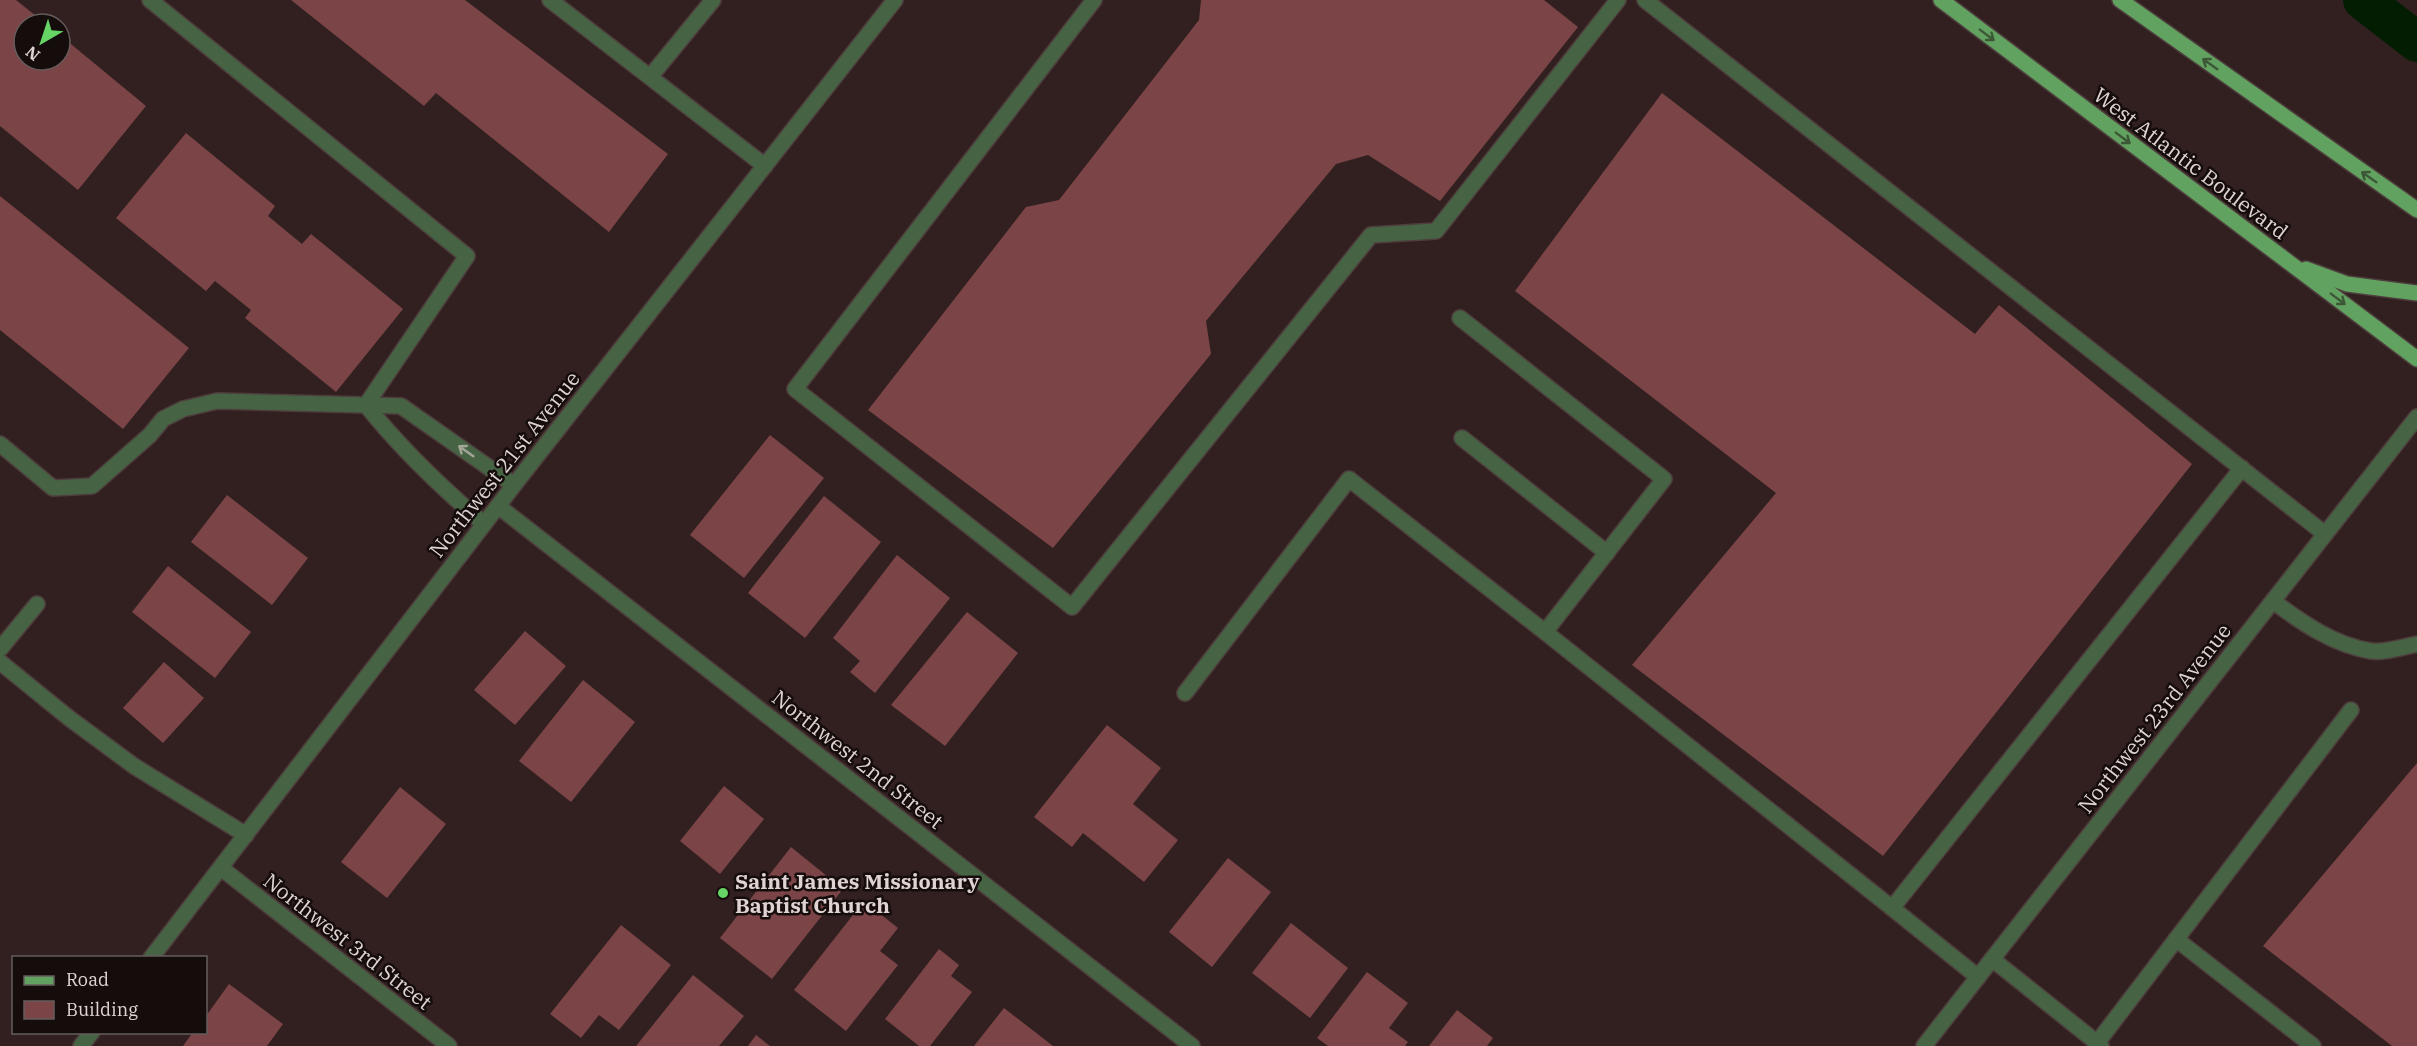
<svg xmlns="http://www.w3.org/2000/svg" width="2417" height="1046" font-family="'IBM Plex Serif',serif">
<rect width="100%" height="100%" fill="#322020"/>
<g fill="none" stroke-linecap="round" stroke-linejoin="round">
<polyline stroke="#021d02" stroke-width="40" points="2363,0 2417,42"/>
</g>
<g fill="#7b4446">
<polygon points="0,0 16,0 46,24 24,24 24,60 60,60 60,35 146,106 78,190 0,126"/>
<polygon points="291,0 465,0 668,154 609,232 436,93 424,106"/>
<polygon points="1201,0 1544,0 1578,27 1440,201 1368,155 1336,164 1206,321 1211,354 1053,548 868,410 1026,207 1059,200 1199,20"/>
<polygon points="1662,93 1975,334 1999,305 2192,464 1883,856 1632,665 1776,493 1515,291"/>
<polygon points="186,133 275,206 268,216 302,244 311,234 403,309 336,392 245,318 251,310 215,281 206,291 116,218"/>
<polygon points="0,196 189,348 123,429 0,330"/>
<polygon points="770,435 824,478 744,578 690,535"/>
<polygon points="227,495 308,558 272,605 191,542"/>
<polygon points="824,496 881,542 805,638 748,593"/>
<polygon points="897,555 950,598 875,693 850,672 860,661 833,638"/>
<polygon points="168,566 251,632 215,678 132,612"/>
<polygon points="967,612 1018,653 945,746 891,705"/>
<polygon points="525,631 566,666 515,725 474,690"/>
<polygon points="164,662 204,698 163,743 123,708"/>
<polygon points="583,680 635,722 571,802 519,761"/>
<polygon points="1107,725 1161,768 1133,804 1178,840 1144,882 1083,833 1072,847 1034,817"/>
<polygon points="2417,763 2417,1046 2392,1046 2263,946"/>
<polygon points="724,786 764,819 720,874 680,841"/>
<polygon points="400,787 446,824 387,898 341,862"/>
<polygon points="791,847 843,889 772,979 720,938"/>
<polygon points="1228,858 1271,892 1212,967 1169,932"/>
<polygon points="864,901 898,928 880,951 898,965 846,1031 794,990"/>
<polygon points="1291,923 1348,968 1310,1018 1252,973"/>
<polygon points="621,925 671,965 619,1030 599,1015 581,1038 550,1014"/>
<polygon points="939,949 959,965 951,976 972,992 930,1046 919,1046 885,1019"/>
<polygon points="1367,972 1408,1003 1389,1028 1408,1042 1405,1046 1328,1046 1317,1038"/>
<polygon points="693,975 744,1016 719,1046 636,1046"/>
<polygon points="229,984 283,1024 267,1046 183,1046 193,1032 206,1032 206,1016"/>
<polygon points="1004,1008 1053,1046 974,1046"/>
<polygon points="1457,1010 1493,1038 1487,1046 1429,1046"/>
<polygon points="756,1035 770,1046 748,1046"/>
</g>
<g fill="none" stroke-linecap="round" stroke-linejoin="round">
<defs>
<g id="lane">
<polyline points="550,0 765,166"/>
<polyline points="1094,0 795,389 1072,607 1371,235 1436,231 1618,0"/>
<polyline points="1645,0 2325,534"/>
<polyline points="650,77 713,0"/>
<polyline points="1460,318 1664,479 1545,632"/>
<polyline points="366,405 401,406 514,485"/>
<path d="M366,405C401,449 441,487 484,524"/>
<polyline points="1462,438 1607,553"/>
<polyline points="0,444 53,488 92,486 150,435 163,419 183,409 217,401 366,405 467,256 150,0"/>
<path d="M2273,601C2302,623 2334,645 2371,651C2385,653 2403,647 2417,644"/>
<polyline points="0,662 69,718 134,766 246,835"/>
<polyline points="1185,693 1349,479 1545,632 1892,908 2242,468"/>
<polyline points="1892,908 1978,977"/>
<polyline points="2176,939 2313,1046"/>
<polyline points="1992,959 2101,1046"/>
<polyline points="2097,1043 2351,710"/>
</g>
<g id="street">
<polyline points="498,506 1192,1046"/>
<polyline points="0,649 37,604"/>
<polyline points="221,868 449,1046"/>
<polyline points="151,958 514,485 895,0"/>
<polyline points="81,1046 92,1032"/>
<polyline points="1924,1046 2417,417"/>
</g>
<g id="primary">
<polyline points="1941,0 2417,359"/>
<polyline points="2120,0 2417,210"/>
<polyline points="2306,269 2347,284 2417,293"/>
</g>
</defs>
<use href="#lane" stroke="#4e3d3d" stroke-width="18"/>
<use href="#street" stroke="#4e3d3d" stroke-width="18"/>
<use href="#primary" stroke="#4e3d3d" stroke-width="18"/>
<use href="#lane" stroke="#466444" stroke-width="15"/>
<use href="#street" stroke="#466444" stroke-width="15"/>
<use href="#primary" stroke="#62a260" stroke-width="15"/>
</g>
<defs><path id="oneway-shaft" d="M-6 0H5M1.5-3L5.5 0L1.5 3" fill="none" stroke-width="1.6" stroke-linecap="round" stroke-linejoin="round" transform="scale(1.5)"/></defs>
<g stroke="#3c5736">
<use href="#oneway-shaft" transform="translate(1987 35) rotate(37)"/>
<use href="#oneway-shaft" transform="translate(2210 64) rotate(-145)"/>
<use href="#oneway-shaft" transform="translate(2123 138) rotate(37)"/>
<use href="#oneway-shaft" transform="translate(2369 177) rotate(-145)"/>
<use href="#oneway-shaft" transform="translate(2338 299) rotate(37)"/>
</g>
<use stroke="#a2a79a" href="#oneway-shaft" transform="translate(466 451) rotate(-145)"/>
<circle fill="#67d466" stroke="#150c0c" stroke-width="2" cx="723" cy="893" r="6"/>
<g text-anchor="middle" dominant-baseline="central" stroke-width="5" stroke-linejoin="round" paint-order="stroke">
<g font-size="21" fill="#e0d3d3" stroke="#150c0c">
<text transform="translate(2191 163) rotate(37)">West Atlantic Boulevard</text>
<text transform="translate(504 464) rotate(-52)">Northwest 21st Avenue</text>
<text transform="translate(2154 718) rotate(-52)">Northwest 23rd Avenue</text>
<text transform="translate(858 759) rotate(38)">Northwest 2nd Street</text>
<text transform="translate(348 941) rotate(38)">Northwest 3rd Street</text>
</g>
<g font-size="21" font-weight="bold" fill="#e0d3d3" stroke="#150c0c" text-anchor="start">
<text x="735" y="881">Saint James Missionary<tspan x="735" dy="24">Baptist Church</tspan></text>
</g>
</g>
<rect x="12" y="956" width="195" height="78" fill="#150c0c" stroke="#665c5c" stroke-width="1.5"/>
<rect x="24" y="976" width="30" height="9" fill="#62a260" stroke="#665c5c" stroke-width="1.5"/>
<text x="66" y="986" font-size="18" fill="#e0d3d3">Road</text>
<rect x="24" y="1001" width="30" height="18" fill="#7b4446" stroke="#665c5c" stroke-width="1.5"/>
<text x="66" y="1016" font-size="18" fill="#e0d3d3">Building</text>
<g transform="translate(42 42) rotate(219)"><circle r="28" fill="#150c0c" stroke="#665c5c" stroke-width="1.5"/>
<path d="M0-4.5L10 22L0 15L-10 22Z" fill="#67d466"/>
<text y="-9" font-size="16" font-weight="bold" text-anchor="middle" fill="#e0d3d3">N</text>
</g>
</svg>
